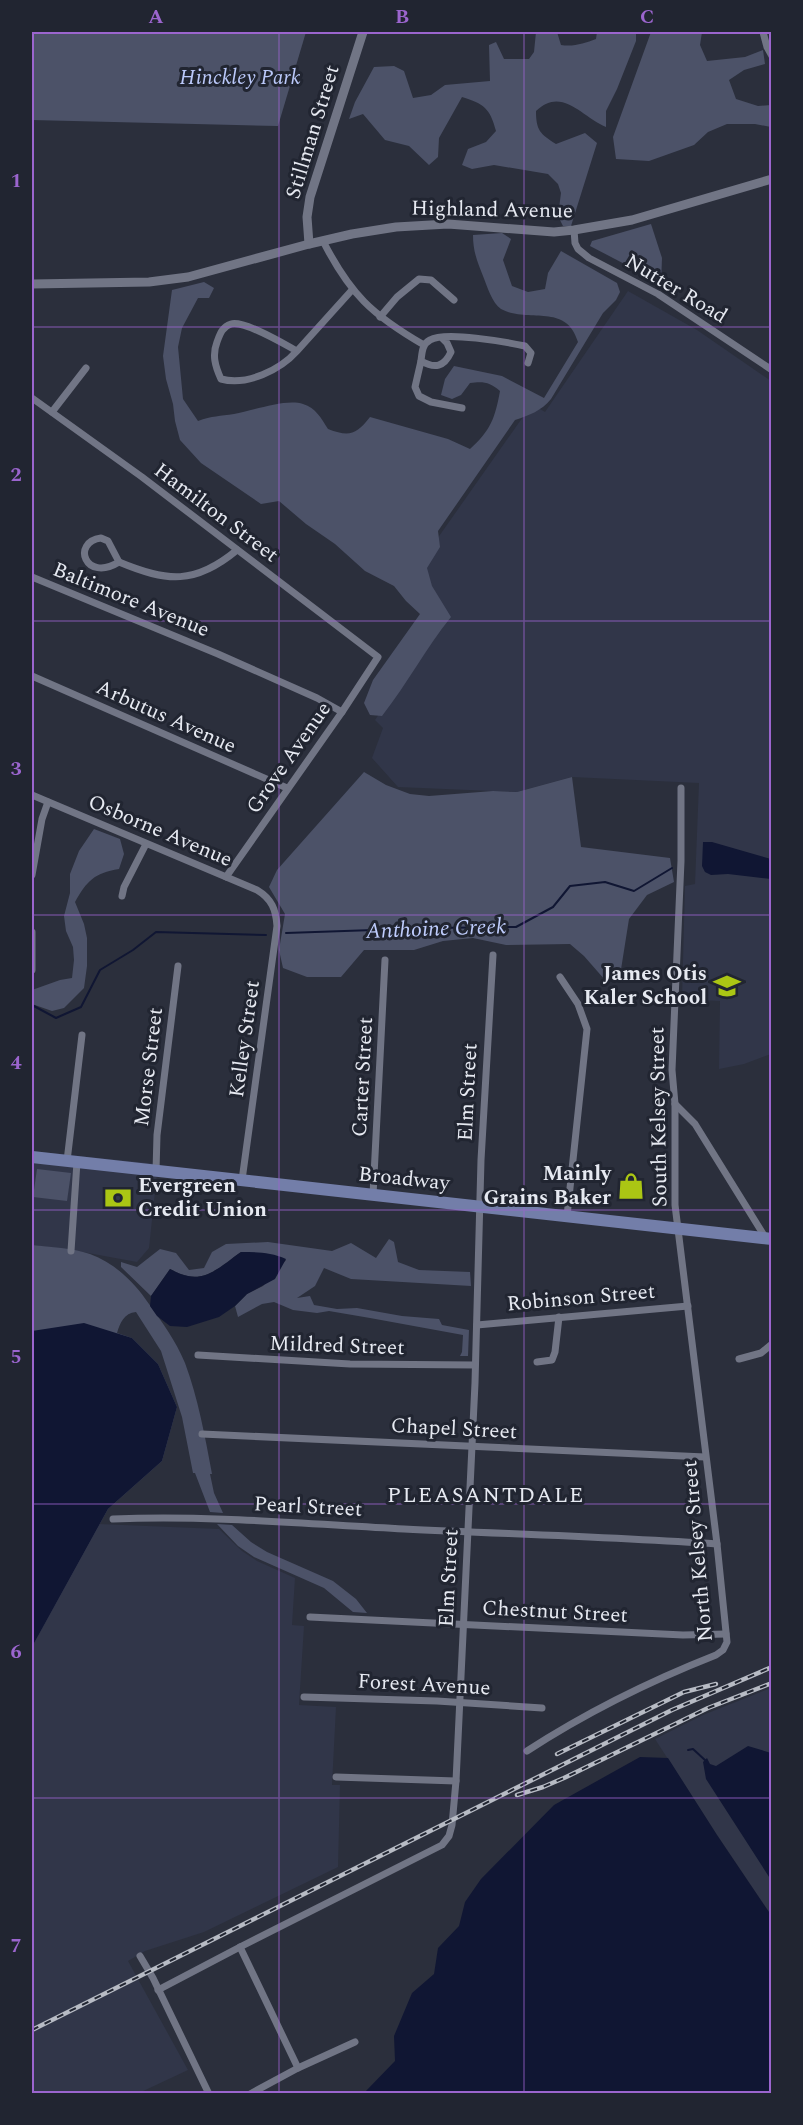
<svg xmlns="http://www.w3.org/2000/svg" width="803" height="2125" font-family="Spectral,serif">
<rect width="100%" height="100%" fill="#2b2f3c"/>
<g fill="#313649">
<polygon points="628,291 697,330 771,381 771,1054 744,1064 719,1069 720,1001 682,999 685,886 695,884 699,783 572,777 517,792 398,787 372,758 383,728 375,720 445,617 404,586 532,404 545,412"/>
<polygon points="32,1151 158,1164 149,1248 137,1262 77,1251 32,1245"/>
<polygon points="99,1524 219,1529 242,1551 257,1561 295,1578 292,1625 304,1626 299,1705 336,1707 332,1785 340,1785 338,1867 204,1932 145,1951 128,1961 188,2070 139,2093 32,2094 32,1647"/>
<polygon points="771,1688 771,1915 717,1835 655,1739 703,1715"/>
</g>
<g fill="#4c5268">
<polygon points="32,32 306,32 278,126 32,120"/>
<path d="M536,32H557L561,45C574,47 585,43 596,39L597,32H636V41L617,89L606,111V127C582,117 562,86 536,111C536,130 540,134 556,144L585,133L597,143L571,226H563L558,216L561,193L558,184L548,174L494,165L472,169L462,165L468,149L486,142L496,131C490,108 484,104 462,97L439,138L438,157L429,165L409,146L385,140L363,114L349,119L355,102L374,67L394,66L404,71L413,98L431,95L445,85L490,81L489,45L496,42L504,59H529L534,52Z"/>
<polygon points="651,32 702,32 700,45 707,61 745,57 763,50 765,64 744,70 729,80 736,99 758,106 771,105 771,127 755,124 727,124 708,132 694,145 649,161 616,159 613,137"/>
<polygon points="651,224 662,258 661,283 590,246 592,241"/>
<path d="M502,233L511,239L503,260L512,286L528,292L545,289L548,273L561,251L617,283L620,292L616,300L603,313L551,399C541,411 530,415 515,420L438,531L440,547L427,568L432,586L451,617C426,648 407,684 382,716L370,715L364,703L373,680L420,614L406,601L394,586L365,571L335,544L306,524L279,501L261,504L201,463L180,440L175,421L173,404L166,379L163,356L172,290L204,282L214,288L209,298H198L182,328L178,347L183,399L198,421C212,416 220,416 234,414C252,411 286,398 303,404C316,408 321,418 328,429C349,437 356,435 370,417L448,439L470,449C491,430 495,418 500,391C490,382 483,381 470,383L461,395L452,399L441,395L445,379L454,366L502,376L544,398L578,342C566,302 528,324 501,309C492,303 487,286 483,276C477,261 473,251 473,235Z"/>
<polygon points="364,772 386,785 410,794 429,796 493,791 517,792 572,777 581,847 670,858 674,882 647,895 629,919 619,982 605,980 584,956 570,944 506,945 473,938 443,941 414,950 364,950 341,977 307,977 283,968 279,950 285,914 269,887 277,870"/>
<path d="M94,829L120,839L124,854L119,869C94,873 87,881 75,902L84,924L87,938V966L84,988L64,1008L52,1011L32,1004V990L60,980L72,978L74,960L73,947L66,931L64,916L70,893V874L79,851Z"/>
<polygon points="37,1169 71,1173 67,1201 33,1197"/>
<path d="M389,1239L394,1242L398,1262L419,1270L470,1272L471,1286L351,1279L324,1268L315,1286L297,1298L310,1296L314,1305L337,1309L357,1308L402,1316L439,1319L442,1325L469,1330L468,1356H460L462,1352L463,1335L370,1318L329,1311L317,1313L293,1310L274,1302L262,1304L238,1317L235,1306L247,1294L263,1286L286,1260L241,1252C226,1262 208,1281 188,1276C182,1275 176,1272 170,1269L151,1296L121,1267V1262L137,1267L160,1249L176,1253L189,1270L204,1268L212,1252L226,1244L268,1242L332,1251L351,1243L376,1258Z"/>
<path d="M32,1245C51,1247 72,1248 90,1254C115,1263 135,1283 149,1304C162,1322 176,1341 185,1363C198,1398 205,1436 212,1474H210L214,1493L223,1513L210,1512L195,1473H193L182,1417L161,1351L136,1312C124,1313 120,1323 117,1333L132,1338L158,1364L177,1407L162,1461L108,1509L32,1647Z"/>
<polygon points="217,1524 232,1525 251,1542 267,1552 333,1581 356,1599 367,1613 353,1612 324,1588 254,1557 238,1546"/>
</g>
<g fill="#101633">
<polygon points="703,842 712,842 771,859 771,879 728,874 711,875 705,872 702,866"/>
<path d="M241,1252C257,1252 271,1252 286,1259L275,1279L247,1294L235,1306L219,1317L187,1327L170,1326L157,1316L150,1306L151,1296L170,1269C176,1272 182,1275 188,1276C208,1281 226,1262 241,1252Z"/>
<polygon points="84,1323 132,1338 158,1364 177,1407 162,1461 108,1509 32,1647 32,1331"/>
<polygon points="748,1746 771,1753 771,1880 706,1779 703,1762 707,1758 710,1764 716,1766"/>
<polygon points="640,1757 668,1758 717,1835 771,1915 771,2093 364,2093 395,2061 394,2036 412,1993 434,1974 438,1948 459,1926 465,1902 481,1879 554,1805"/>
</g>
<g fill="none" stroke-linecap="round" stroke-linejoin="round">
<g stroke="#101633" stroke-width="2">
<polyline points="286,933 432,928 516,927 553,907 570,886 605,882 634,891 672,868"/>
<polyline points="32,1005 56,1018 81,1007 100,970 133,950 156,932 266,935"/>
<polyline points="688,1750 693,1749 706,1761"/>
</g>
<g stroke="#717585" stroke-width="7">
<polyline points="763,32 767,47 772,56"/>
<polyline points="574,230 575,243 578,249 589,258 658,294 772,370"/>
<path d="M323,241C350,294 372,315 424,345"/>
<polyline points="380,317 397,297 419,279 431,280 454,300"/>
<path d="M442,338L447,343L451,352C444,367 435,369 421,361C422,353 422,344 430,340C445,331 506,342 525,346L531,353L528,363"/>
<path d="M297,351C280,370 247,386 221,379C215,366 212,355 217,342C220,334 222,327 231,324C244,320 284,344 297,351L352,290"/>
<polyline points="421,361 415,387 419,396 431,402 462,408"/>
<polyline points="32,398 142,477 378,657 342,712 226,877"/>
<polyline points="52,412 86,368"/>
<path d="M101,538L108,541L119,562C85,583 71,542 101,538Z"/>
<path d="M119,562C167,582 195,585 237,550"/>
<polyline points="32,577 218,654 317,698 342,712"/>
<polyline points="32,676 287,788"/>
<path d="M32,795L257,890C272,899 276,910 277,926L242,1180"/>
<polyline points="32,875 42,819 48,802"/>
<polyline points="122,896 124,887 146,844"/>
<polyline points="32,932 32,970"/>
<polyline points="560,977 578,1004 587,1029 567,1216"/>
<polyline points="675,1104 695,1124 765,1237"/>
<polyline points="67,1161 82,1035"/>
<polyline points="156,1171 157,1135 178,966"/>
<polyline points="373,1195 385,960"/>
<polyline points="71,1251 77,1162"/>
<polyline points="477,1325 688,1306"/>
<polyline points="198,1355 350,1364 475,1365"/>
<polyline points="739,1359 761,1353 772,1344"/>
<polyline points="537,1362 552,1360 555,1352 559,1317"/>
<polyline points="202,1434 705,1457"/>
<path d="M113,1519C210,1515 307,1524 404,1529C508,1534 612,1537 717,1544"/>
<polyline points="310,1617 683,1635 726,1634"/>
<polyline points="304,1697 437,1701 542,1708"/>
<path d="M527,1751C587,1712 650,1681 716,1655L723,1650L727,1642L717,1544L675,1205V1104L672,1070L681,861V788"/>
<polyline points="336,1777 456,1781"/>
<polyline points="240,1947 298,2068"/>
<polyline points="140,1956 153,1978 209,2094"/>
<polyline points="158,1990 240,1947 442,1845 449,1836 452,1825 456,1781 475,1383 481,1160 493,955"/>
<polyline points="250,2094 298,2068 355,2042"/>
</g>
<g stroke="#717585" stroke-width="9">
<polyline points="309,244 307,217 310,197 363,32"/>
<polyline points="32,284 149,282 188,277 309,244 352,234 396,227 448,224 554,232 574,230 632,220 772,179"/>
</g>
<polyline stroke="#737ea9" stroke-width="12" points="32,1157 772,1239"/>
<defs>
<g id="rail">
<polyline points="557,1754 684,1692 716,1684"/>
<polyline points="517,1795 543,1787 564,1778 708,1708 772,1683"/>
<polyline points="32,2030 672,1710 772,1667"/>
</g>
</defs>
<use href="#rail" stroke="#b7bbc4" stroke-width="4.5"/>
<use href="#rail" stroke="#212531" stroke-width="2" stroke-dasharray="7" stroke-linecap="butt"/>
</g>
<path fill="none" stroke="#9b65ce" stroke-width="1.5" stroke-opacity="0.55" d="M279,32V2094M524,32V2094M32,327H772M32,621H772M32,915H772M32,1210H772M32,1504H772M32,1798H772"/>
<defs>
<symbol id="school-bare" viewBox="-9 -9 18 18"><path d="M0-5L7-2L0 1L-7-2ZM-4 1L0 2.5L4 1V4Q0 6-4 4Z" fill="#abc614" stroke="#212531" stroke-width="2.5" paint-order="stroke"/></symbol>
<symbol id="shop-bare" viewBox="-9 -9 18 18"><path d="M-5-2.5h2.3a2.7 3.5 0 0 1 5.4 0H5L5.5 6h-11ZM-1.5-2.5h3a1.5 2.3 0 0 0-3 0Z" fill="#abc614" stroke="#212531" stroke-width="2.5" paint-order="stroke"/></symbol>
<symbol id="bank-bare" viewBox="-9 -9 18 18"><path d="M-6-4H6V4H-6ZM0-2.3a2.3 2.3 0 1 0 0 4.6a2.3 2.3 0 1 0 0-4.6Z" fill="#abc614" stroke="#212531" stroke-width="2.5" paint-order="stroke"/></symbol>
</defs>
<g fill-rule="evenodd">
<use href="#school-bare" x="708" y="967" width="38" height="38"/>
<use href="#shop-bare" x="612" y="1167" width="38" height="38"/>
<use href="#bank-bare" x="99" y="1179" width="38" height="38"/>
</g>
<g text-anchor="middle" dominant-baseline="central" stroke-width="6" stroke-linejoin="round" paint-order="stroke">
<g font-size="21" font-style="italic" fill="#bbc9fa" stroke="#212531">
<text x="240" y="78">Hinckley Park</text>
</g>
<g font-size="21" fill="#e6e9f1" stroke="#212531">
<text transform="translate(313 132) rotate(-73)">Stillman Street</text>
<text transform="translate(492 210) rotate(1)">Highland Avenue</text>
<text transform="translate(676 289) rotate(31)">Nutter Road</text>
<text transform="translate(216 513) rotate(37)">Hamilton Street</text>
<text transform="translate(131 600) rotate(22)">Baltimore Avenue</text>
<text transform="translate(166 717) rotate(24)">Arbutus Avenue</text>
<text transform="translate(289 758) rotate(-55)">Grove Avenue</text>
<text transform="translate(160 831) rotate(23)">Osborne Avenue</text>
<text transform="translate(245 1039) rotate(-82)">Kelley Street</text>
<text transform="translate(149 1067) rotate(-83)">Morse Street</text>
<text transform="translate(363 1077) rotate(-87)">Carter Street</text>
<text transform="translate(468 1092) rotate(-87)">Elm Street</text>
<text transform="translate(659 1117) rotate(-91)">South Kelsey Street</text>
<text transform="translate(404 1179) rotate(6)">Broadway</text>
<text transform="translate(581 1298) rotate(-5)">Robinson Street</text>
<text transform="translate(337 1346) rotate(2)">Mildred Street</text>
<text transform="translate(454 1429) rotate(3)">Chapel Street</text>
<text transform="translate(308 1507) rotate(3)">Pearl Street</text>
<text transform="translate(698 1551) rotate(-95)">North Kelsey Street</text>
<text transform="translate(449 1578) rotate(-87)">Elm Street</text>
<text transform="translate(555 1612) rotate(3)">Chestnut Street</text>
<text transform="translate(424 1685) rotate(3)">Forest Avenue</text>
</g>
<g font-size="21" font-weight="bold" fill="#e6e9f1" stroke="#212531" text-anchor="end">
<text x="707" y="974">James Otis<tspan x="707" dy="24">Kaler School</tspan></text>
<text x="611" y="1174">Mainly<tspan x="611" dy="24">Grains Baker</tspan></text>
<text x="138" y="1186" text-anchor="start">Evergreen<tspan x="138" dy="24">Credit Union</tspan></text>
</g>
<g font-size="22" font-style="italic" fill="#bfcdfd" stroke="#212531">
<text transform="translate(436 929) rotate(-2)">Anthoine Creek</text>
</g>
<g font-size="22" letter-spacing="1.5" fill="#e6e9f1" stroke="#212531">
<text x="486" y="1495">PLEASANTDALE</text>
</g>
</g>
<rect width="803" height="2125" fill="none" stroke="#212531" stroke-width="66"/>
<rect x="33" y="33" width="737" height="2059" fill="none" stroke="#9b65ce" stroke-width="2"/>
<g font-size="20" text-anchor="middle" font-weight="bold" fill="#9b65ce">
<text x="156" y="23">A</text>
<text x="402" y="23">B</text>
<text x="647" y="23">C</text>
<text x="16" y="187">1</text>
<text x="16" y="481">2</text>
<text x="16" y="775">3</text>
<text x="16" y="1069">4</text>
<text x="16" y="1363">5</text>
<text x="16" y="1658">6</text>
<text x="16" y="1952">7</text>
</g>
</svg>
